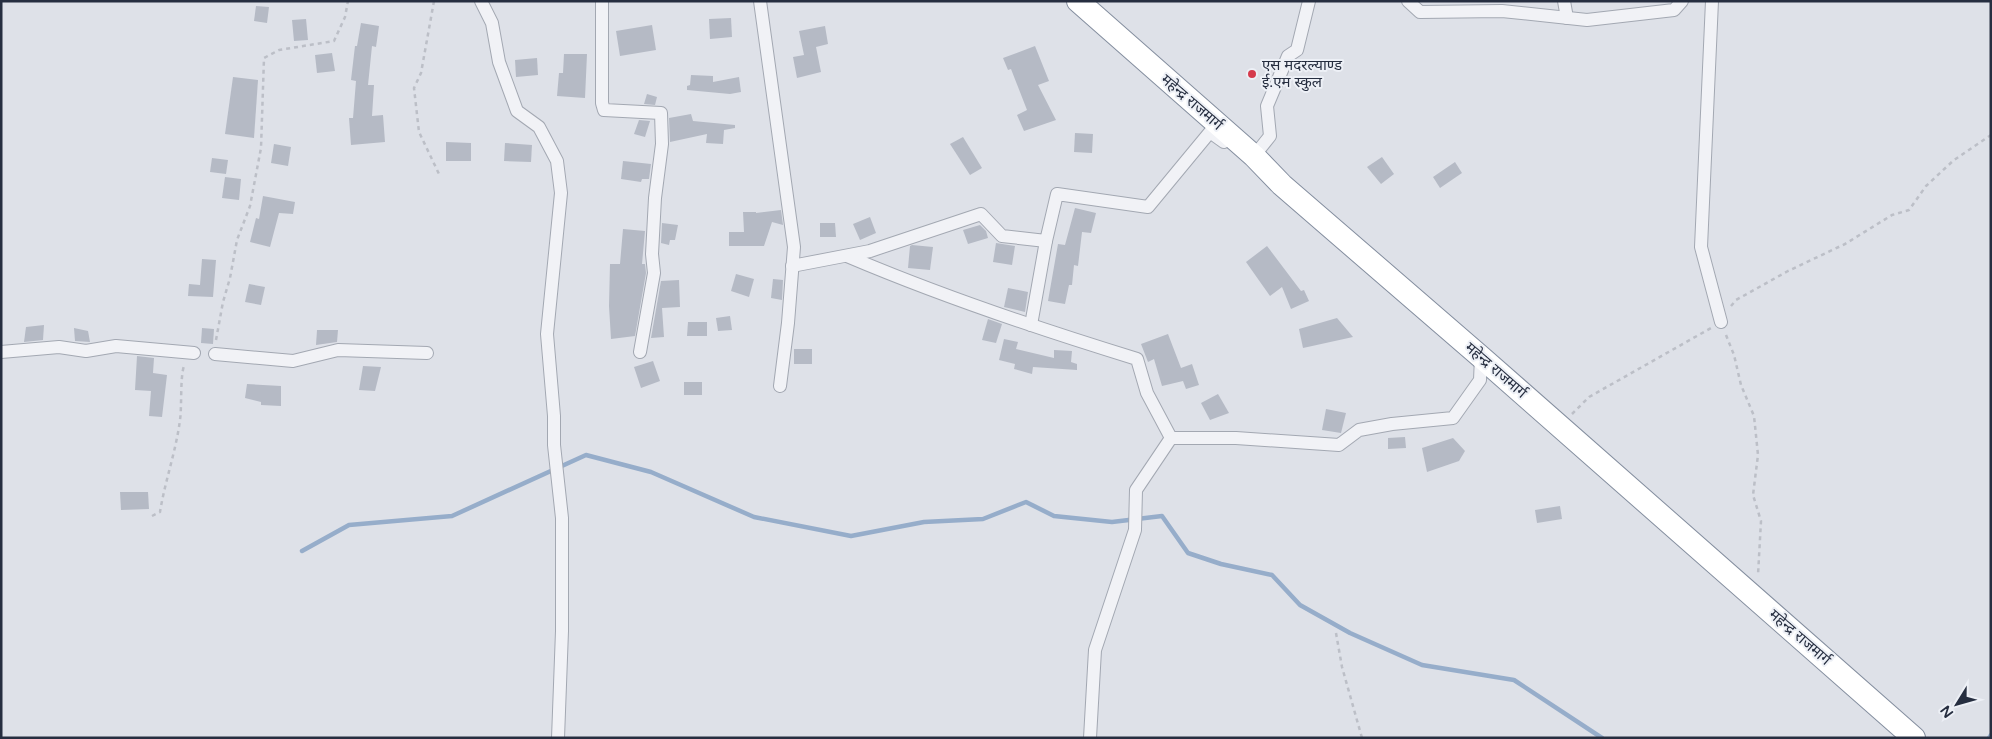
<svg xmlns="http://www.w3.org/2000/svg" width="1992" height="739" font-family="'Varela Round','Noto Sans Devanagari',sans-serif">
<rect width="100%" height="100%" fill="#dee1e8"/>
<g fill="none" stroke-linecap="round" stroke-linejoin="round">
<g stroke="#96adca" stroke-width="4.5">
<polyline points="302,551 349,525 452,516 586,455 651,472 754,517 851,536 924,522 983,519 1026,502 1054,516 1112,522 1162,516 1188,553 1221,564 1272,575 1300,605 1350,633 1422,665 1514,680 1602,738"/>
<polyline points="1989,738 1991,735"/>
</g>
</g>
<g fill="#b5bac5">
<polygon points="256,6 269,7 267,23 254,21"/>
<polygon points="731,18 732,37 710,39 709,19"/>
<polygon points="306,19 308,40 294,41 292,20"/>
<polygon points="361,23 379,26 376,47 372,46 368,85 374,85 372,116 383,115 385,142 351,145 349,118 353,118 356,81 351,80 355,46 357,46"/>
<polygon points="652,25 656,50 620,56 616,31"/>
<polygon points="825,26 828,44 816,47 821,72 797,78 793,57 804,55 799,31"/>
<polygon points="1035,46 1049,81 1038,85 1056,120 1024,131 1017,115 1027,110 1011,69 1008,70 1003,58"/>
<polygon points="332,53 335,71 317,73 315,55"/>
<polygon points="564,54 587,54 585,98 557,96 559,73 563,73"/>
<polygon points="537,58 538,75 516,77 515,60"/>
<polygon points="691,75 713,76 713,82 739,77 741,92 730,94 687,90 687,86 690,85"/>
<polygon points="233,77 258,80 254,138 225,134"/>
<polygon points="647,94 657,97 655,105 644,104"/>
<polygon points="691,114 693,121 735,125 735,128 724,130 723,144 706,143 707,134 670,142 669,118"/>
<polygon points="639,120 650,121 645,137 634,134"/>
<polygon points="1075,133 1093,134 1092,153 1074,152"/>
<polygon points="963,137 982,168 970,175 950,144"/>
<polygon points="446,142 471,143 471,161 446,161"/>
<polygon points="505,143 532,145 531,162 504,161"/>
<polygon points="274,144 291,147 288,166 271,163"/>
<polygon points="1382,157 1394,174 1381,184 1367,167"/>
<polygon points="212,158 228,160 226,174 210,172"/>
<polygon points="623,161 651,164 649,179 642,179 641,182 621,179"/>
<polygon points="1455,162 1462,173 1440,188 1433,177"/>
<polygon points="225,177 241,179 239,200 222,198"/>
<polygon points="263,196 295,202 293,214 279,213 270,247 250,242 256,218 259,219"/>
<polygon points="1075,208 1096,213 1091,233 1082,232 1078,266 1074,265 1072,285 1069,285 1065,304 1048,301 1058,244 1065,245"/>
<polygon points="781,210 783,225 772,222 764,246 729,246 729,232 744,232 743,212 756,212 756,213"/>
<polygon points="870,217 876,233 860,240 853,224"/>
<polygon points="662,223 678,225 675,240 670,240 669,245 661,243"/>
<polygon points="820,223 835,223 836,237 820,237"/>
<polygon points="980,225 986,231 988,238 968,244 963,230"/>
<polygon points="623,229 645,231 642,264 645,264 646,273 635,336 611,339 609,306 610,264 620,264"/>
<polygon points="996,243 1015,246 1012,265 993,262"/>
<polygon points="912,245 933,247 930,270 908,268 910,246"/>
<polygon points="1267,246 1301,291 1304,290 1309,301 1291,309 1282,287 1270,296 1246,262"/>
<polygon points="202,259 216,260 213,297 188,296 189,284 200,285"/>
<polygon points="736,274 754,279 749,297 731,291"/>
<polygon points="773,279 783,280 782,300 771,298"/>
<polygon points="679,280 680,307 662,308 664,337 651,338 661,281"/>
<polygon points="249,284 265,287 261,305 245,302"/>
<polygon points="1008,288 1028,292 1025,312 1004,307"/>
<polygon points="730,316 732,330 718,331 716,318"/>
<polygon points="1337,318 1353,337 1303,348 1299,329"/>
<polygon points="988,319 1002,324 996,343 982,340"/>
<polygon points="688,322 707,322 707,336 687,336"/>
<polygon points="44,325 43,340 24,342 26,327"/>
<polygon points="74,328 88,331 90,342 75,341"/>
<polygon points="202,328 214,329 213,344 201,343"/>
<polygon points="317,330 338,330 337,342 316,345"/>
<polygon points="1168,334 1181,368 1192,364 1199,385 1186,389 1183,381 1162,386 1154,359 1148,362 1141,344"/>
<polygon points="1004,339 1018,342 1016,349 1054,358 1054,350 1072,351 1071,362 1077,364 1077,370 1033,367 1032,374 1014,369 1015,364 999,360"/>
<rect x="794" y="349" width="18" height="15"/>
<polygon points="137,356 154,358 153,373 167,375 162,417 149,416 151,391 135,390"/>
<polygon points="653,361 660,381 641,388 634,367"/>
<polygon points="363,366 381,367 375,391 359,390"/>
<rect x="684" y="382" width="18" height="13"/>
<polygon points="247,384 281,386 281,406 261,405 261,402 245,398"/>
<polygon points="1218,394 1229,413 1210,420 1201,403"/>
<polygon points="1326,409 1346,413 1341,433 1322,430"/>
<polygon points="1405,437 1406,448 1388,449 1388,438"/>
<polygon points="1453,438 1465,451 1459,461 1427,472 1422,448"/>
<polygon points="120,492 148,492 149,509 121,510"/>
<polygon points="1560,506 1562,519 1537,523 1535,510"/>
</g>
<g fill="none" stroke-linecap="round" stroke-linejoin="round">
<defs>
<g id="street">
<polyline points="481,1 492,23 499,62 517,111 539,127 557,161 561,193 547,334 554,416 554,445 562,518 562,631 558,738"/>
<polyline points="602,1 602,103 604,110 661,113 662,144 655,198 652,254 654,273 640,352"/>
<polyline points="760,1 794,247 788,323 780,386"/>
<polyline points="1408,1 1420,12 1502,11 1587,20 1674,10 1682,1"/>
<polyline points="1564,1 1567,18"/>
<polyline points="1712,1 1701,247 1721,322"/>
<polyline points="1254,156 1270,136 1267,106 1288,56 1297,50 1309,1"/>
<path d="M847,256C941,296 1039,329 1137,359L1147,393L1171,438H1236L1339,445L1359,430L1392,424L1453,418L1480,380L1481,357"/>
<polyline points="792,266 870,251 981,214 1002,236 1046,241 1057,194 1148,207 1210,132 1224,142"/>
<polyline points="1031,325 1046,241"/>
<polyline points="1,352 59,347 86,351 116,346 194,353"/>
<polyline points="215,354 293,361 338,350 427,353"/>
<polyline points="1090,738 1095,650 1135,530 1136,490 1171,438"/>
</g>
<polyline id="highway" points="1078,1 1254,156 1282,185 1481,357 1914,738"/>
</defs>
<use href="#street" stroke="#a3a8b2" stroke-width="14"/>
<use href="#highway" stroke="#848e9f" stroke-width="24"/>
<g stroke="#bcbfc7" stroke-width="2.5" stroke-dasharray="4 4" stroke-linecap="butt">
<polyline points="434,1 421,73 414,88 419,132 439,174"/>
<polyline points="1731,306 1736,300 1788,271 1845,244 1892,215 1909,210 1926,186 1954,160 1991,135"/>
<polyline points="1726,335 1734,355 1741,385 1754,416 1758,455 1753,495 1761,521 1758,575"/>
<polyline points="216,340 223,302 230,278 237,240 250,206 261,148 264,58 279,50 334,41 345,17 348,1"/>
<polyline points="1572,414 1589,397 1711,328"/>
<path d="M152,516L160,512C165,481 176,451 180,420C182,406 180,377 184,366"/>
<polyline points="1336,633 1342,667 1362,738"/>
</g>
<use href="#street" stroke="#f1f2f6" stroke-width="12"/>
<use href="#highway" stroke="#fff" stroke-width="22"/>
</g>
<circle fill="#d53b4c" stroke="#edf0f6" stroke-width="2" cx="1252" cy="74" r="5"/>
<g text-anchor="middle" dominant-baseline="central" stroke-width="4" stroke-linejoin="round" paint-order="stroke">
<g font-size="15" fill="#262e40" stroke="#edf0f6" text-anchor="start">
<text x="1262" y="65">एस मदरल्याण्ड<tspan x="1262" dy="17">ई.एम स्कुल</tspan></text>
</g>
<g font-size="15" fill="#262e40" stroke="#edf0f6">
<text transform="translate(1192 102) rotate(41)">महेन्द्र राजमार्ग</text>
<text transform="translate(1496 370) rotate(41)">महेन्द्र राजमार्ग</text>
<text transform="translate(1800 637) rotate(41)">महेन्द्र राजमार्ग</text>
</g>
</g>
<rect width="1992" height="739" fill="none" stroke="#262e40" stroke-width="5"/>
<g transform="translate(1957 704) rotate(233)" stroke="#edf0f6" stroke-width="4" paint-order="stroke">
<path d="M0-4L9 19L0 12L-9 19Z" fill="#262e40"/>
<text y="-8" font-size="14" font-weight="bold" text-anchor="middle" fill="#262e40">N</text>
</g>
</svg>
